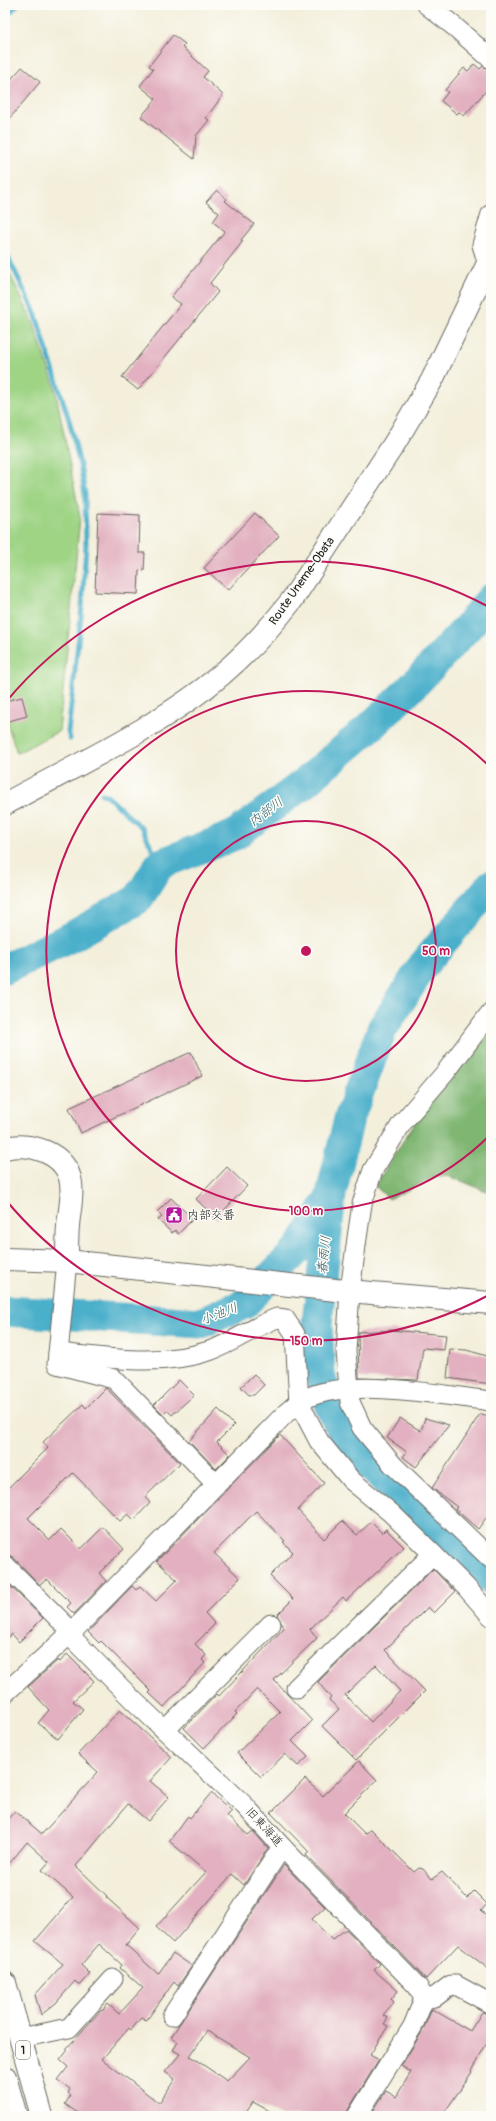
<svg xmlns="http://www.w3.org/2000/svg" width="496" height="2121" font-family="Pangolin,'Klee One',sans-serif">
<rect width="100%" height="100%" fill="#fdfcf7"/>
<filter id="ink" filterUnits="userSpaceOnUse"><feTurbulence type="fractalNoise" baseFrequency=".025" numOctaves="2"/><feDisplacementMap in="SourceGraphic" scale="8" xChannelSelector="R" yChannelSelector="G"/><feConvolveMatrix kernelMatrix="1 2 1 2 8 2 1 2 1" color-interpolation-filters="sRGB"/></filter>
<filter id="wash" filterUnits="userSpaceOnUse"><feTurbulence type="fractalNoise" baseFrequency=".012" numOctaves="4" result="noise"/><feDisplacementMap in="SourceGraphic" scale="16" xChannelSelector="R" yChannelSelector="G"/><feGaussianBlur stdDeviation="0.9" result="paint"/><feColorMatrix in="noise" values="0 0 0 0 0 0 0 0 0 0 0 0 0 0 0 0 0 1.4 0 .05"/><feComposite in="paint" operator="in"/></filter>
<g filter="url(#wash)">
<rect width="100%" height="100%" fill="#f3efdb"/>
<polygon fill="#9fd485" stroke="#5e7850" points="5,264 33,322 55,388 80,517 59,731 17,753 5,717"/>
<polygon fill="#7fb672" stroke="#4e6947" points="491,1007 491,1193 449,1176 433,1178 389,1199 375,1186 469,1036"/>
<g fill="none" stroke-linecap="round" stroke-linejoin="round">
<g stroke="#4aafca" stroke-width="5">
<polyline points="5,18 17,5"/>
<polyline points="5,251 35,313 70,423 81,470 85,494 86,545 82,607 68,732 70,739"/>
<polyline points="102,794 106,795 142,828 160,864"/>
</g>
<g stroke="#4aafca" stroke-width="31">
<polyline points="491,885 424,964 382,1029 349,1119 331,1194 317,1324 320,1375 329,1404 343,1431 367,1462 436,1531 491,1579"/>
<polyline points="5,969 71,937 138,899 160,864 235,835 307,781 371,726 410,689 466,629 491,599"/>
<polyline points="5,1311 201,1323 244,1304 301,1246 326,1204"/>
</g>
</g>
<g id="blocks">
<g fill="#e2b0c0" fill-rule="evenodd">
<polygon points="173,35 185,44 182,47 208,71 203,77 223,95 206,118 209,120 196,136 194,159 141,117 156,99 140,86 153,69 149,66"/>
<polygon points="474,64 480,69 483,66 491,71 491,85 464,116 459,112 457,114 441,101 448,92 445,90 464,68 468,71"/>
<polygon points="22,67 40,82 5,124 5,86"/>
<polygon points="217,190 227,199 225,201 254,224 241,240 243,241 210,283 218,292 138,390 122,377 181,304 171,297 225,231 213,222 219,213 206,202"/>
<polygon points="98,513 140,515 139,553 145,553 144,571 139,570 138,594 95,592"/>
<polygon points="255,513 279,536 228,590 204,568"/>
<polygon points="22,697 27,716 5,722 5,701"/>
<polygon points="191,1052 202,1076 81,1133 69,1108"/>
<polygon points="227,1167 247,1186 216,1219 196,1199"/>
<polygon points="171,1198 193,1219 178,1234 175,1230 172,1233 158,1220 162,1217 157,1212"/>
<polygon points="391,1330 446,1335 444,1350 423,1348 418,1380 359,1378 358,1332"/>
<polygon points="450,1349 466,1350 491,1357 491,1384 447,1378"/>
<polygon points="254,1374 264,1385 254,1395 249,1395 241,1387"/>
<polygon points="179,1380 194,1395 172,1415 167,1410 163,1414 154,1405"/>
<polygon points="106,1388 180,1463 145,1497 150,1503 134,1520 128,1514 120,1521 73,1473 28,1518 50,1540 61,1529 81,1549 103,1527 124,1549 99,1573 106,1581 74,1614 67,1607 71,1603 47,1579 40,1585 13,1557 5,1554 5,1491 48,1448 43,1442 83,1404 86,1408"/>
<polygon points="218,1409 234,1425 217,1442 230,1455 216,1469 189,1441"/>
<polygon points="480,1414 491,1416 491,1511 478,1529 455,1509 457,1507 432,1488"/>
<polygon points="400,1418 421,1431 425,1418 449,1425 416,1467 403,1457 407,1452 387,1438"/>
<polygon points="280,1435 324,1483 298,1510 324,1539 342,1521 357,1535 371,1522 382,1533 386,1529 404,1547 346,1601 343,1597 310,1629 317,1638 274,1680 312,1721 292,1741 308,1757 298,1766 285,1754 261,1777 237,1753 280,1712 257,1689 235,1712 237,1714 204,1748 184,1728 217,1694 219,1696 284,1628 277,1615 293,1599 270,1576 293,1552 283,1542 285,1541 256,1511 214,1553 240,1578 205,1613 215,1624 195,1644 206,1655 202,1660 205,1663 164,1707 149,1693 151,1691 101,1641 99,1643 88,1632 132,1586 136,1590 140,1586 156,1601 177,1580 157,1561"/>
<path d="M433,1569L455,1592L434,1613L428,1607L385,1650L425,1691L356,1760L322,1726L339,1709L329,1700L331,1698L318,1682ZM376,1665L400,1691L371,1722L345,1695Z"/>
<polygon points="5,1581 43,1618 19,1642 12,1634 5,1641"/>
<polygon points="67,1654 94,1681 73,1701 83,1709 58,1739 38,1723 49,1710 28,1687 58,1660 60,1662"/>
<path d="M120,1710L172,1757L150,1781L169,1797L148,1821L128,1804L76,1866L107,1896L106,1897L140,1928L126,1945L158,1974L173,1953L192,1966L178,1986L174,1982L146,2021L141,2018L131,2030L129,2028L102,2059L159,2103L175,2079L165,2072L180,2054L173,2050L178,2042L171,2037L284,1865L325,1907L312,1919L332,1940L346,1929L380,1964L374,1970L398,1991L391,1999L394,2002L383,2015L388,2018L384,2024L388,2026L370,2055L379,2060L348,2110L346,2116H279L253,2102L244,2116H82L65,2104L71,2095L68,2093L70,2089L58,2080L68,2067L60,2060L68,2050L66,2049L101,2010L102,2011L108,2004L119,2014L143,1988L120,1968L122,1965L99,1944L81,1965L90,1974L80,1986L75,1981L56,2003L41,2015L35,1995L63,1964L35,1941L73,1897L42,1870L49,1862L27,1842L5,1869V1822L15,1811L42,1834L98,1772L78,1754ZM207,2031L250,2057L227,2081L190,2056Z"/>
<polygon points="359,1761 377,1780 344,1813 365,1834 371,1829 414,1872 419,1868 423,1869 432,1879 442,1872 467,1898 474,1891 487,1904 481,1911 491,1917 491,1971 458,1945 426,1979 306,1855 309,1852 271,1813 305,1779 323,1796"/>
<polygon points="211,1793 232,1811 227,1816 248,1835 253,1831 268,1848 244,1885 232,1874 173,1943 156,1927 206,1872 169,1841 188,1816 190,1818"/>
<polygon points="432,2009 470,2031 482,2012 491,2015 491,2036 471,2071 472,2072 442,2116 370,2116 386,2091 396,2097 411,2072 401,2066 422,2032"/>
</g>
</g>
</g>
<g filter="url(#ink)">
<use href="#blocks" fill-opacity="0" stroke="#67665f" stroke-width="1"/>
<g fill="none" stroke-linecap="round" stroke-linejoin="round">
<defs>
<g id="minor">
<polyline points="427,5 455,27 491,59"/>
<polyline points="488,264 482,245 491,214"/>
<polyline points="491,1012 445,1073 402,1123 373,1170 362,1204 357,1238 350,1291 346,1351 350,1402 362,1428 393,1465 491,1559"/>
<polyline points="67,1261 57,1364 114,1379 216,1484"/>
<path d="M58,1353C108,1358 160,1367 209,1351C233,1343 253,1327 277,1318L285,1319L295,1334L299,1403L319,1441L351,1480L391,1513L433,1554L466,1587L491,1616"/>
<polyline points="5,1565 72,1632 75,1641 132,1699 245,1806 282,1847 418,1987 424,1999 413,2026 357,2116"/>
<polyline points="296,1688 433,1554"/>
<path d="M5,1693L72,1632L286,1413C293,1407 300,1400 309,1397C354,1378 442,1395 491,1401"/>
<polyline points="165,1730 271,1624"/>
<polyline points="424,1999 435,1997 451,1985 456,1985 491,2004"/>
<polyline points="172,2016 282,1847"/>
<polyline points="20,2038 69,2028 113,1979"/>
</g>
<polyline id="tertiary" points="67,1261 336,1290 491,1303"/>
<g id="secondary">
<path d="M5,804C76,765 159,727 221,675C248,652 271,627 292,600L396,441L432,380L491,257"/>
<path d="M5,1148C31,1142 67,1153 71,1183C73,1198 69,1212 68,1226C67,1238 67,1249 67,1261L5,1259"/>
</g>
<g id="trunk">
<polyline points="5,1983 42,2116"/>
<polyline points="5,2077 16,2116"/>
</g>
</defs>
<use href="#minor" stroke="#67665f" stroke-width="21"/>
<use href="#tertiary" stroke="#67665f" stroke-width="24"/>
<use href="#secondary" stroke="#67665f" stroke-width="24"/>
<use href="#trunk" stroke="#67665f" stroke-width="24"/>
<use href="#minor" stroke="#fff" stroke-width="19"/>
<use href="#tertiary" stroke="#fff" stroke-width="22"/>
<use href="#secondary" stroke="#fff" stroke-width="22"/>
<use href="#trunk" stroke="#fff" stroke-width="22"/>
</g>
</g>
<g fill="none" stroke="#c2185b" stroke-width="2">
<circle cx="306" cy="951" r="130"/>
<path d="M490 1135A260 260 0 1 1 490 767"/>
<path d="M489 1295A390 390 0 0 1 5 1199M5 703A390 390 0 0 1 489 607"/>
</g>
<defs>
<symbol id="civic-square" viewBox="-11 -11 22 22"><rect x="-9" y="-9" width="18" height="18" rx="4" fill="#b5179e" stroke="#fdfcf7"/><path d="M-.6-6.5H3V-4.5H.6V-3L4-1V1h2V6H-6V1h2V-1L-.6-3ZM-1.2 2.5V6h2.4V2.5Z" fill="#fff"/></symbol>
</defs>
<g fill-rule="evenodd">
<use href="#civic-square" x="164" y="1205" width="20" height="20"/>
</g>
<g text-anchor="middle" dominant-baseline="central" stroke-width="3" stroke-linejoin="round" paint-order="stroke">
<rect fill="#fdfcf7" stroke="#605f5e" stroke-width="1" x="16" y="2041" width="14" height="18" rx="3"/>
<g font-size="11" font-weight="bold" fill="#1c1c1c">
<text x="23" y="2050">1</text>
</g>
<g font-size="12" fill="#1c1c1c" stroke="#fdfcf7">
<text transform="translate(302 581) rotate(-55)">Route Uneme-Obata</text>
<text transform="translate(264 1827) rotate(48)">旧東海道</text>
</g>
<g font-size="12" fill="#1c1c1c" stroke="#fdfcf7" text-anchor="start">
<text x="187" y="1215">内部交番</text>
</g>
<g font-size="13" font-style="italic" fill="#315e6a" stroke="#fdfcf7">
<text transform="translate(266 812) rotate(-37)">内部川</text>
<text transform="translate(324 1255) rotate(-84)">春雨川</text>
<text transform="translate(219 1314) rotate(-21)">小池川</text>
</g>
</g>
<circle cx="306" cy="951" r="6" fill="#c2185b" stroke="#fdfcf7" stroke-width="2"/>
<g font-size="12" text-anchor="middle" font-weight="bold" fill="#c2185b" stroke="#fdfcf7" stroke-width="3" stroke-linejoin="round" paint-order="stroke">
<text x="436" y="955">50 m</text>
<text x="306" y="1215">100 m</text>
<text x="306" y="1345">150 m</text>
</g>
<rect width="496" height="2121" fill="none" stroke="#fdfcf7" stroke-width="20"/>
</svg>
